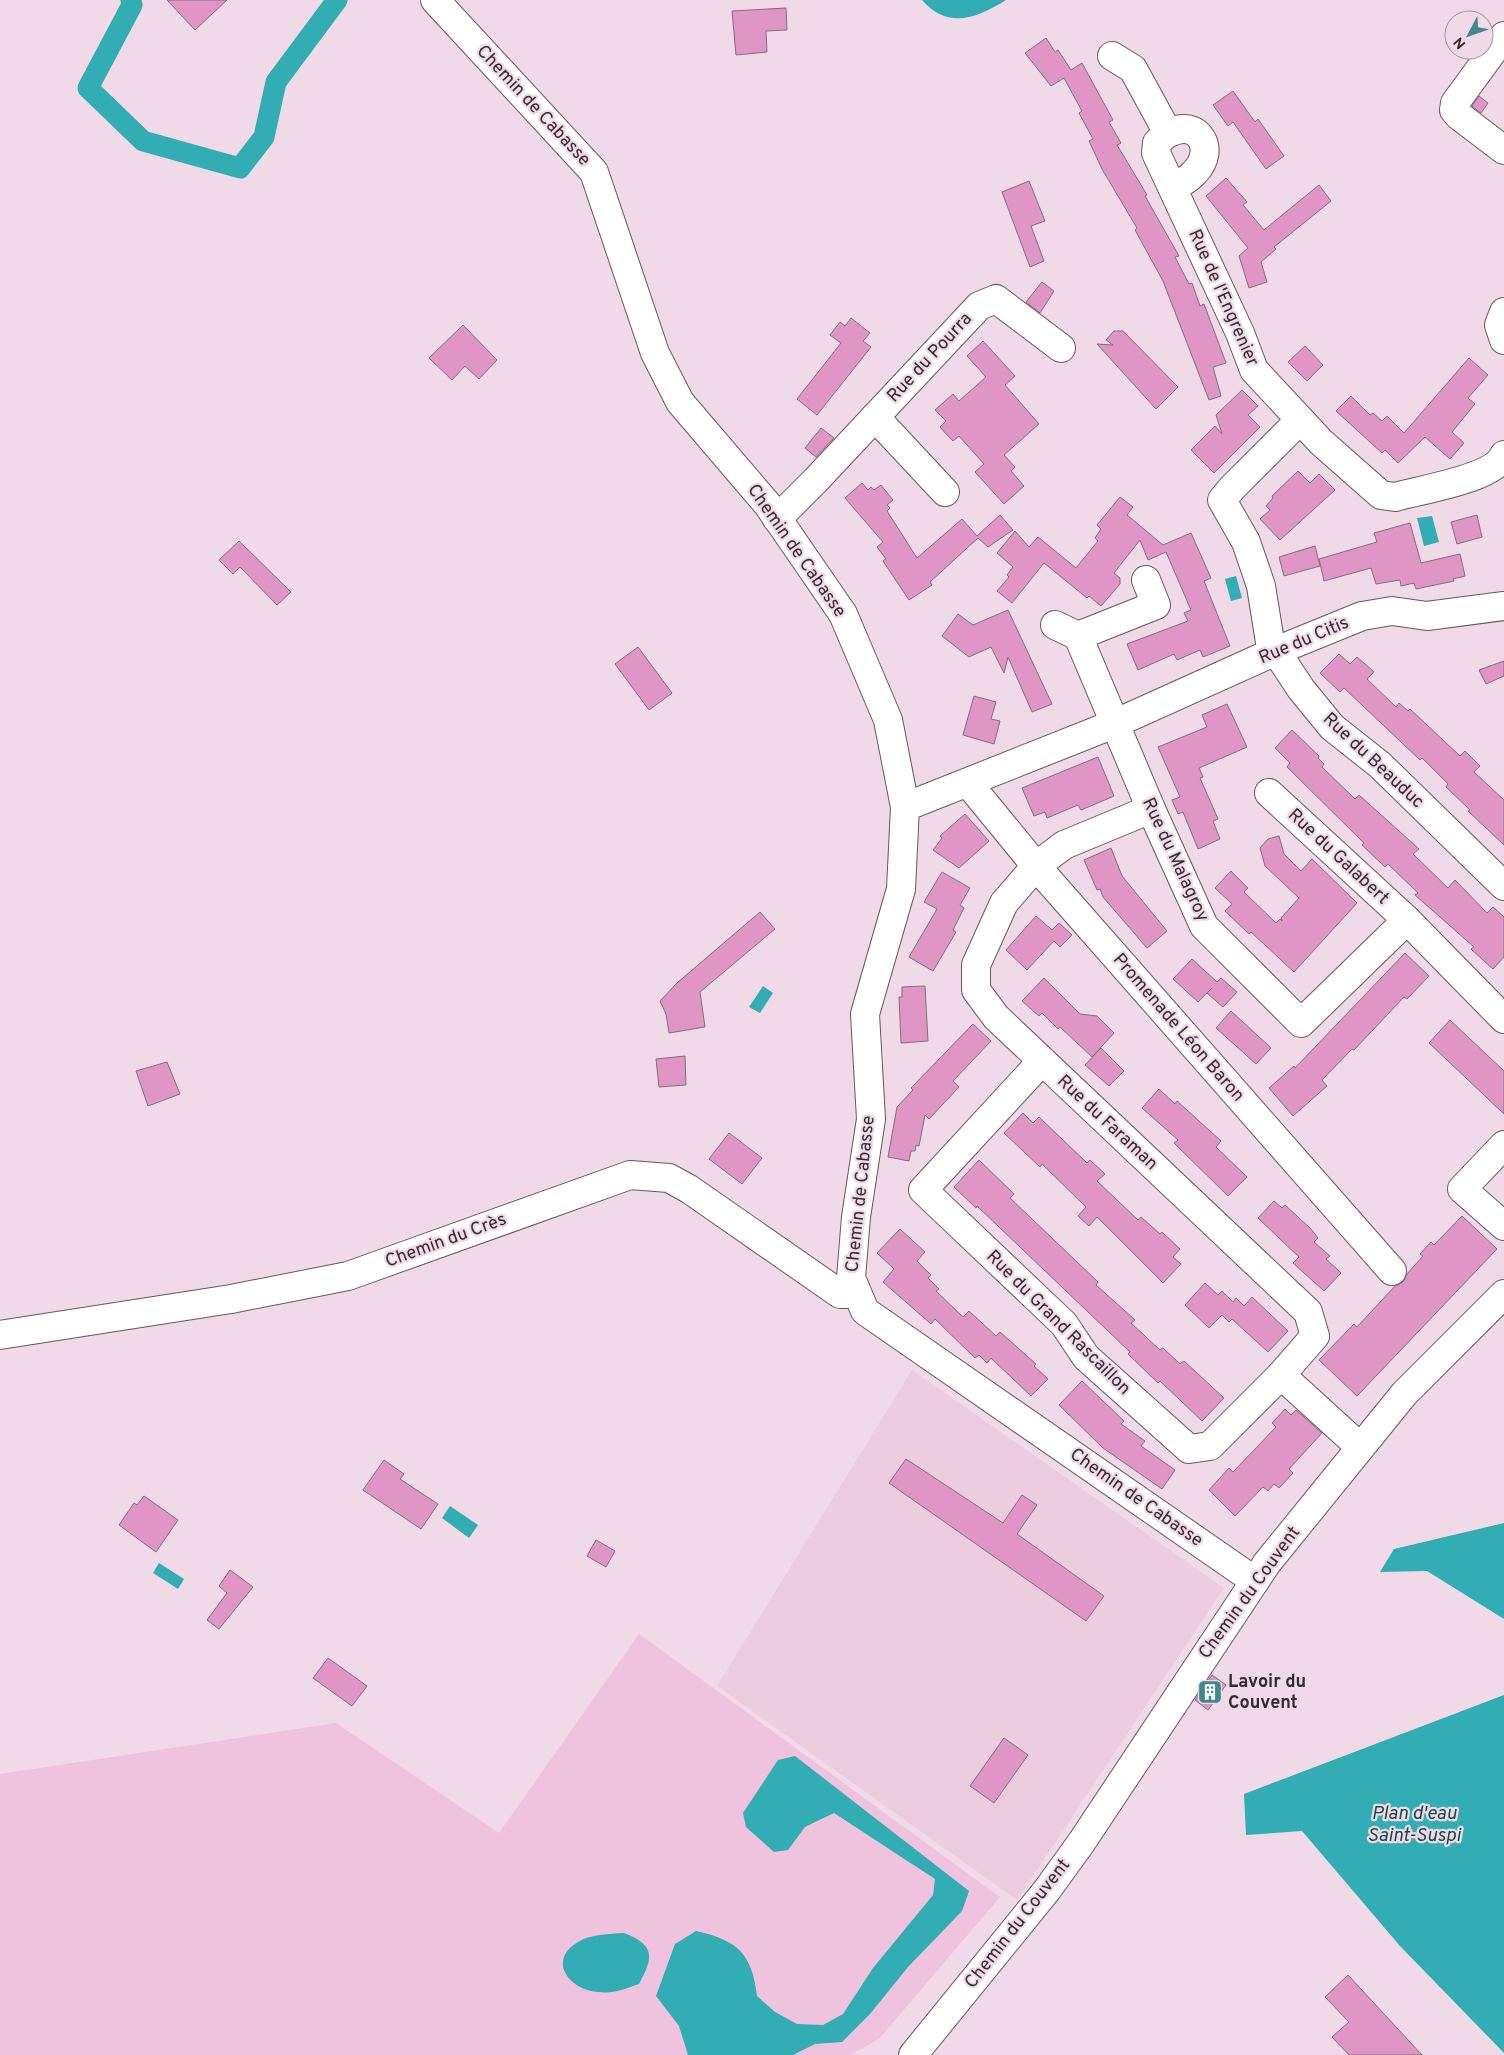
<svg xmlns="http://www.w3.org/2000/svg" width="1504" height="2055" font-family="Overpass,sans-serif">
<rect width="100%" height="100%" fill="#f1dae8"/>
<polygon fill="#ebcdde" points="912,1370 1224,1588 1017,1900 717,1686"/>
<polygon fill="#efc2dd" points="639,1634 1000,1897 879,2039 850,2055 0,2055 0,1774 336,1723 499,1833"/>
<g fill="#31adb3">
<path d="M922,0H1006C977,18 948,30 922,0Z"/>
<polygon points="1432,516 1439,542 1424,546 1417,518"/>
<polygon points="1236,576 1242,598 1231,601 1225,579"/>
<polygon points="763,986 773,993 760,1013 749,1007"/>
<polygon points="450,1506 478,1525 469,1538 442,1518"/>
<polygon points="1504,1523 1504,1619 1427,1571 1380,1572 1394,1549"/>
<polygon points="159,1563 184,1579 178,1589 153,1573"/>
<polygon points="1504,1695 1504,2053 1400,1946 1302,1831 1246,1835 1244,1794"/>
<path d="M795,1756L969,1891L962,1911L908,1967L870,2014L842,2042L815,2044L793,2055H688L679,2026L656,1996L675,1944L696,1931C737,1940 752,1953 757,1996L775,2012L797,2024L823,2025L843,2014L873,1968L933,1895L935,1879L834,1813L805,1827L788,1850L774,1852L746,1827L743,1813L778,1760Z"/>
<path d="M624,1933C655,1945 654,1957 639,1984C625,1989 613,1994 598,1992C569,1990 547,1960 578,1942C591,1934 609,1934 624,1933Z"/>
</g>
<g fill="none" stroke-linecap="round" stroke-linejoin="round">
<polyline stroke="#31adb3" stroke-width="21" points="131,0 132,5 88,88 143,141 240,168 264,137 276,82 337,0"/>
</g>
<g fill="#df96c4" stroke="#836e7b">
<polygon points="167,0 227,0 195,30"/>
<polygon points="786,8 787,30 766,31 767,52 736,55 732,11"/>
<polygon points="1046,38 1055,52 1058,50 1071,70 1082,63 1113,120 1109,122 1121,143 1117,145 1147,195 1145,196 1179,256 1175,257 1189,284 1192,283 1200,306 1204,304 1226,363 1213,367 1221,396 1209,400 1163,281 1135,230 1137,228 1102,169 1089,141 1093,139 1079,113 1082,111 1064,78 1051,86 1025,53"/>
<polygon points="1233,91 1255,122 1258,119 1284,156 1266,169 1233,122 1228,126 1213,105"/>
<polygon points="1479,96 1488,103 1481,113 1472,106"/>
<polygon points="1226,178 1247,202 1243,205 1264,230 1319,185 1331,201 1274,247 1276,249 1261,262 1267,282 1249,288 1239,256 1248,248 1206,196"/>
<polygon points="1029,181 1045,221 1031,226 1044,261 1030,267 1002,192"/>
<polygon points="1042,282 1054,291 1040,313 1026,302"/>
<polygon points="851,318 870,333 863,341 871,347 817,415 797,399 841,343 830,335 840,322 845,326"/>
<polygon points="463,325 497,360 479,379 465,366 452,380 429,358"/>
<polygon points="1114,331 1123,331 1178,387 1156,409 1097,344 1113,345 1106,340"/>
<polygon points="983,341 1015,376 1005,385 1039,424 1004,455 1015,467 1011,471 1024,486 1004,504 975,472 984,464 959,436 953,441 946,434 940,427 946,421 935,410 953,394 959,401 986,377 967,356"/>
<polygon points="1305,346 1323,365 1307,381 1288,362"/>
<polygon points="1469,358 1488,375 1468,398 1475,404 1452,432 1464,443 1450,459 1425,437 1398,463 1385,450 1382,453 1336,411 1351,396 1370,415 1373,413 1382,421 1387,416 1404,433"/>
<polygon points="1242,390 1258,406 1248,415 1260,427 1214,473 1191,450 1215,426 1222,434 1216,415"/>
<polygon points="821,428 834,438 816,457 805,448"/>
<polygon points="1298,471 1310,483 1319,474 1335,490 1280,540 1260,519 1270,510 1266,506 1273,498 1272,496"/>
<polygon points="862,483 868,490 871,487 874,490 881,485 893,500 887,505 890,508 887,511 917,558 962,519 977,536 1000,515 1013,530 988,547 978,538 930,582 932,585 909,600 883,561 886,559 877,547 883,542 845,498"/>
<polygon points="1120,497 1133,507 1127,515 1163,545 1191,533 1211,578 1204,581 1230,646 1203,657 1200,650 1177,660 1174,654 1138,670 1127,644 1188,621 1184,613 1191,610 1166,552 1148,560 1140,540 1114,573 1120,578 1120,584 1101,606 1089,596 1087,598 1044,563 1012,603 997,591 1009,577 1007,575 1013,567 997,553 1015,531 1029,547 1038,537 1076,568 1098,541 1095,538 1101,529 1097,525"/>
<polygon points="1477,515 1482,537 1457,544 1451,522"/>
<polygon points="1410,523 1421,563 1460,554 1465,576 1453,579 1454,581 1416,589 1414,583 1401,586 1400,580 1376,584 1371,568 1324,581 1319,559 1377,542 1374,533"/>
<polygon points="239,541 291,592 277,605 240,567 233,574 219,560"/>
<polygon points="1315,546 1320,566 1284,576 1279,557"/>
<polygon points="1008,610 1052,704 1032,712 1008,657 1004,673 991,647 969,657 942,636 958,614 973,625"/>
<polygon points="638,647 672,693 649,710 615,664"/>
<polygon points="1339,654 1350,664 1357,657 1374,672 1367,679 1396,707 1399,703 1408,711 1410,709 1460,756 1465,751 1480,766 1474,772 1504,800 1504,845 1468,811 1470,810 1446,787 1448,784 1422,758 1420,760 1344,688 1340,692 1320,673"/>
<polygon points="1504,661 1504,676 1486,684 1479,670"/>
<polygon points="974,696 996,702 991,719 1000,721 994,744 963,735"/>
<polygon points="1227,704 1247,747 1199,768 1203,777 1200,778 1218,819 1213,821 1220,839 1198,849 1183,812 1178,814 1172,800 1180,797 1158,747 1207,727 1202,715"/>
<polygon points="1292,730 1319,756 1318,758 1324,764 1322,767 1355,799 1359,795 1419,849 1413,854 1448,888 1455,880 1487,913 1493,907 1504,917 1504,957 1493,969 1471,949 1474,947 1415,895 1418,893 1388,864 1385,867 1362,845 1364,843 1287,767 1290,763 1275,748"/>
<polygon points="1098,757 1114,796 1081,810 1078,805 1047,818 1045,812 1034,816 1022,788"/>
<polygon points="965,814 989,841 959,868 933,850 942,838 940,836"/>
<polygon points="1279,836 1284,854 1301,871 1312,859 1357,903 1294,972 1251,932 1249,934 1225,911 1232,904 1215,888 1231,871 1248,888 1244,892 1276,923 1280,919 1282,921 1281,918 1299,898 1265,866 1260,848 1268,839"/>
<polygon points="1111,848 1122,876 1167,931 1147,948 1103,897 1100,889 1097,890 1084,860"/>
<polygon points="942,872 970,888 960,905 964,908 953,930 956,932 933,971 909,957 937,909 924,902"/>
<polygon points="760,912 775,929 700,992 705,1027 669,1033 666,1014 660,1001 677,983"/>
<polygon points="1036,916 1052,930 1059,923 1072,935 1060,947 1054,941 1027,970 1006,950"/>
<polygon points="1405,953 1429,976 1407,999 1404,997 1354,1050 1352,1049 1322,1080 1327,1086 1293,1116 1269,1088 1294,1066 1295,1068"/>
<polygon points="1192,959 1217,982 1221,978 1237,992 1223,1007 1207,993 1212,988 1198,1002 1173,979"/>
<polygon points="1044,978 1080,1014 1097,1016 1114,1033 1092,1057 1060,1027 1058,1029 1042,1013 1039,1016 1022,1001"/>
<polygon points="925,986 928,1041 901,1043 899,997 902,997 902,987"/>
<polygon points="1231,1011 1271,1048 1256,1064 1216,1028"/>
<polygon points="1450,1020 1504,1071 1504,1114 1429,1043"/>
<polygon points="973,1024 991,1041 953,1081 959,1087 929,1119 925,1115 919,1146 916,1145 915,1151 911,1151 909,1161 888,1157 897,1107 913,1090 911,1088"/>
<polygon points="1101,1048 1124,1071 1109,1086 1085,1065"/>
<polygon points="685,1056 686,1085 659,1087 656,1059"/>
<polygon points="167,1062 180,1094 148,1106 136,1071"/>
<polygon points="1159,1089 1175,1104 1177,1101 1221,1141 1216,1147 1247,1177 1228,1196 1174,1143 1178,1140 1142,1108"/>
<polygon points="1023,1113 1033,1123 1039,1117 1087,1163 1090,1160 1105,1174 1097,1181 1138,1220 1141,1217 1160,1234 1162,1232 1180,1249 1173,1257 1181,1264 1163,1283 1097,1217 1089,1226 1078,1216 1086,1207 1042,1164 1040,1167 1004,1133"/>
<polygon points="729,1133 762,1158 742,1184 709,1159"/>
<polygon points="979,1160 1014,1194 1010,1198 1098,1282 1096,1285 1135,1320 1131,1323 1160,1350 1163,1348 1180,1364 1184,1361 1224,1398 1202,1421 1160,1381 1158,1383 1128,1354 1130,1352 977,1206 976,1208 954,1187"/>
<polygon points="1274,1201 1282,1208 1285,1205 1311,1229 1318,1238 1314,1242 1330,1256 1326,1259 1341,1273 1324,1291 1293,1263 1299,1257 1258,1218"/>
<polygon points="1462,1216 1497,1249 1357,1396 1319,1360 1354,1324 1357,1327 1395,1286 1403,1282 1407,1274 1423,1256 1420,1254 1431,1242 1434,1245"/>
<polygon points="900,1229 925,1252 917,1261 931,1275 928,1278 939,1289 936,1291 963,1317 969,1311 996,1336 1000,1332 1036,1364 1034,1366 1048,1379 1031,1396 991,1358 987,1363 979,1355 975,1358 935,1319 931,1324 883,1282 894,1269 877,1253"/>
<polygon points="1205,1283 1218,1295 1222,1291 1233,1302 1236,1298 1244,1306 1252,1297 1288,1331 1268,1352 1232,1319 1229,1322 1222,1315 1209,1328 1185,1305"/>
<polygon points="1082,1381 1124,1421 1121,1424 1145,1441 1141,1446 1175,1470 1162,1489 1103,1448 1059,1405"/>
<polygon points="1285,1409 1291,1415 1296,1410 1322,1433 1289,1469 1293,1473 1279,1488 1274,1484 1268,1491 1263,1487 1235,1516 1209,1490 1229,1468 1233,1472 1276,1427 1272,1423"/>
<polygon points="906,1459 1003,1523 1022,1495 1037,1505 1017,1534 1104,1596 1086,1621 889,1483"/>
<polygon points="384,1460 404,1474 400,1479 438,1504 421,1529 363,1490"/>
<polygon points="144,1496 178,1520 156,1552 119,1525 134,1503 137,1505"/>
<polygon points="596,1540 615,1551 606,1567 587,1556"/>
<polygon points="230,1570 253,1587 219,1629 207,1620 227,1593 219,1586"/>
<polygon points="328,1658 367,1686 352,1706 313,1678"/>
<polygon points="1212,1675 1226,1685 1208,1710 1195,1700"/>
<polygon points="1004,1738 1028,1755 994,1803 970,1786"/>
<polygon points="1348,1975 1422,2055 1349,2055 1332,2037 1349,2022 1325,1997"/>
</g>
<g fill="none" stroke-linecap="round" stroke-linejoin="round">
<defs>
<g id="minor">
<polyline points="435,0 594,172 655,353 680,402 768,505 843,614 888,720 905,807 901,889 865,1014 871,1119 856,1217 851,1278 865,1311 1255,1581"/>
<polyline points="1504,36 1455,103 1454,110 1458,115 1504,150"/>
<polyline points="1112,56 1133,69 1168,133"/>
<path d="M1173,188C1180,184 1189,179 1195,172C1217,149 1198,118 1169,133C1164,135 1160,140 1157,143L1156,153L1240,333L1254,370L1321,442L1381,495L1395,497C1419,490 1494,479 1504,455"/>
<polyline points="1504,312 1499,325 1504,340"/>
<polyline points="875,417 945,492"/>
<polyline points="1300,420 1232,488 1222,500 1246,542 1261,586 1270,642 1301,689 1332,727 1380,765 1504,886"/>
<polyline points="777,519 816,480 979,306 996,299 1061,348"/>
<polyline points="1055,625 1078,636 1156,605 1146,580"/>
<polyline points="1078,636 1151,809 1204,926 1301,1023 1407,920 1504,1019"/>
<polyline points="968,783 1036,866 1392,1271"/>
<polyline points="1269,793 1407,920"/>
<polyline points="905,807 1114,724 1276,651 1362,616 1392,611 1427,616 1504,606"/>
<polyline points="1151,809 1064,845 1036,866 1004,903 976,965 976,990 996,1017 1308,1312 1315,1336 1281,1375 1360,1447"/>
<polyline points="1042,1061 923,1190 1064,1324 1086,1357 1189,1449 1210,1446 1281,1375"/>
<polyline points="1504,1145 1462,1189 1504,1226"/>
<polyline points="0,1335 231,1299 348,1276 630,1175 669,1178 689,1189 840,1294 856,1294"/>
<polyline points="913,2055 1047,1890 1081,1843 1267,1563 1404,1394 1504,1294"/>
</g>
</defs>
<use href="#minor" stroke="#695561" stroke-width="30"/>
<use href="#minor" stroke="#fff" stroke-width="28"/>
</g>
<defs>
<symbol id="building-square" viewBox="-11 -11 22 22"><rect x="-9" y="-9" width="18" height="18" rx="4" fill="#40888c" stroke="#f1dae8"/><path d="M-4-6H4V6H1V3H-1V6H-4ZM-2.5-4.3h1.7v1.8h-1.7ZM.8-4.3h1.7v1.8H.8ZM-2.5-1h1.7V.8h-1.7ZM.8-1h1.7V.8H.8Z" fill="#fff"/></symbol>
</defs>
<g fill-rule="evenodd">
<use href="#building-square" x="1196" y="1678" width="28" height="28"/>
</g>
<g text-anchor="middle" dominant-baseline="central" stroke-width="4.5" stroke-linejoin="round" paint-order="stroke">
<g font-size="18" fill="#342b31" stroke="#f1dae8">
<text transform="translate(533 106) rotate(47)">Chemin de Cabasse</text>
<text transform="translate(1223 298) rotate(66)">Rue de l'Engrenier</text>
<text transform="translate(930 358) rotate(-47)">Rue du Pourra</text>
<text transform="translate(796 551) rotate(55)">Chemin de Cabasse</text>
<text transform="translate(1304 641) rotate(-23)">Rue du Citis</text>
<text transform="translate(1373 761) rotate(43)">Rue du Beauduc</text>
<text transform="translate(1338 857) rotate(43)">Rue du Galabert</text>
<text transform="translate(1175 860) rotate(65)">Rue du Malagroy</text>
<text transform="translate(1178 1028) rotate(49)">Promenade Léon Baron</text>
<text transform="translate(1107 1123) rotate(43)">Rue du Faraman</text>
<text transform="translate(861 1194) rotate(-84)">Chemin de Cabasse</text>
<text transform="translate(446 1241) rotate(-20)">Chemin du Crès</text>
<text transform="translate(1058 1323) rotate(45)">Rue du Grand Rascaillon</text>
<text transform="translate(1136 1498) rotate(35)">Chemin de Cabasse</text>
<text transform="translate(1250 1593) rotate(-54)">Chemin du Couvent</text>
<text transform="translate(1018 1924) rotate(-52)">Chemin du Couvent</text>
</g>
<g font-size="18" font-weight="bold" fill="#342b31" stroke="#f1dae8" text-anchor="start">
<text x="1228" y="1682">Lavoir du<tspan x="1228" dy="21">Couvent</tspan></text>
</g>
<g font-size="19" font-style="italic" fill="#14484b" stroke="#f1dae8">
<text x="1414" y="1814">Plan d'eau<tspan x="1414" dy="22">Saint-Suspi</tspan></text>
</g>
</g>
<g transform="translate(1469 35) rotate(229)"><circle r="24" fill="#f1dae8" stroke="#a5949f"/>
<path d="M0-4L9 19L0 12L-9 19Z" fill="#40888c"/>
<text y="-8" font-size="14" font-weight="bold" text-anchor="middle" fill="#342b31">N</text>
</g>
</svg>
